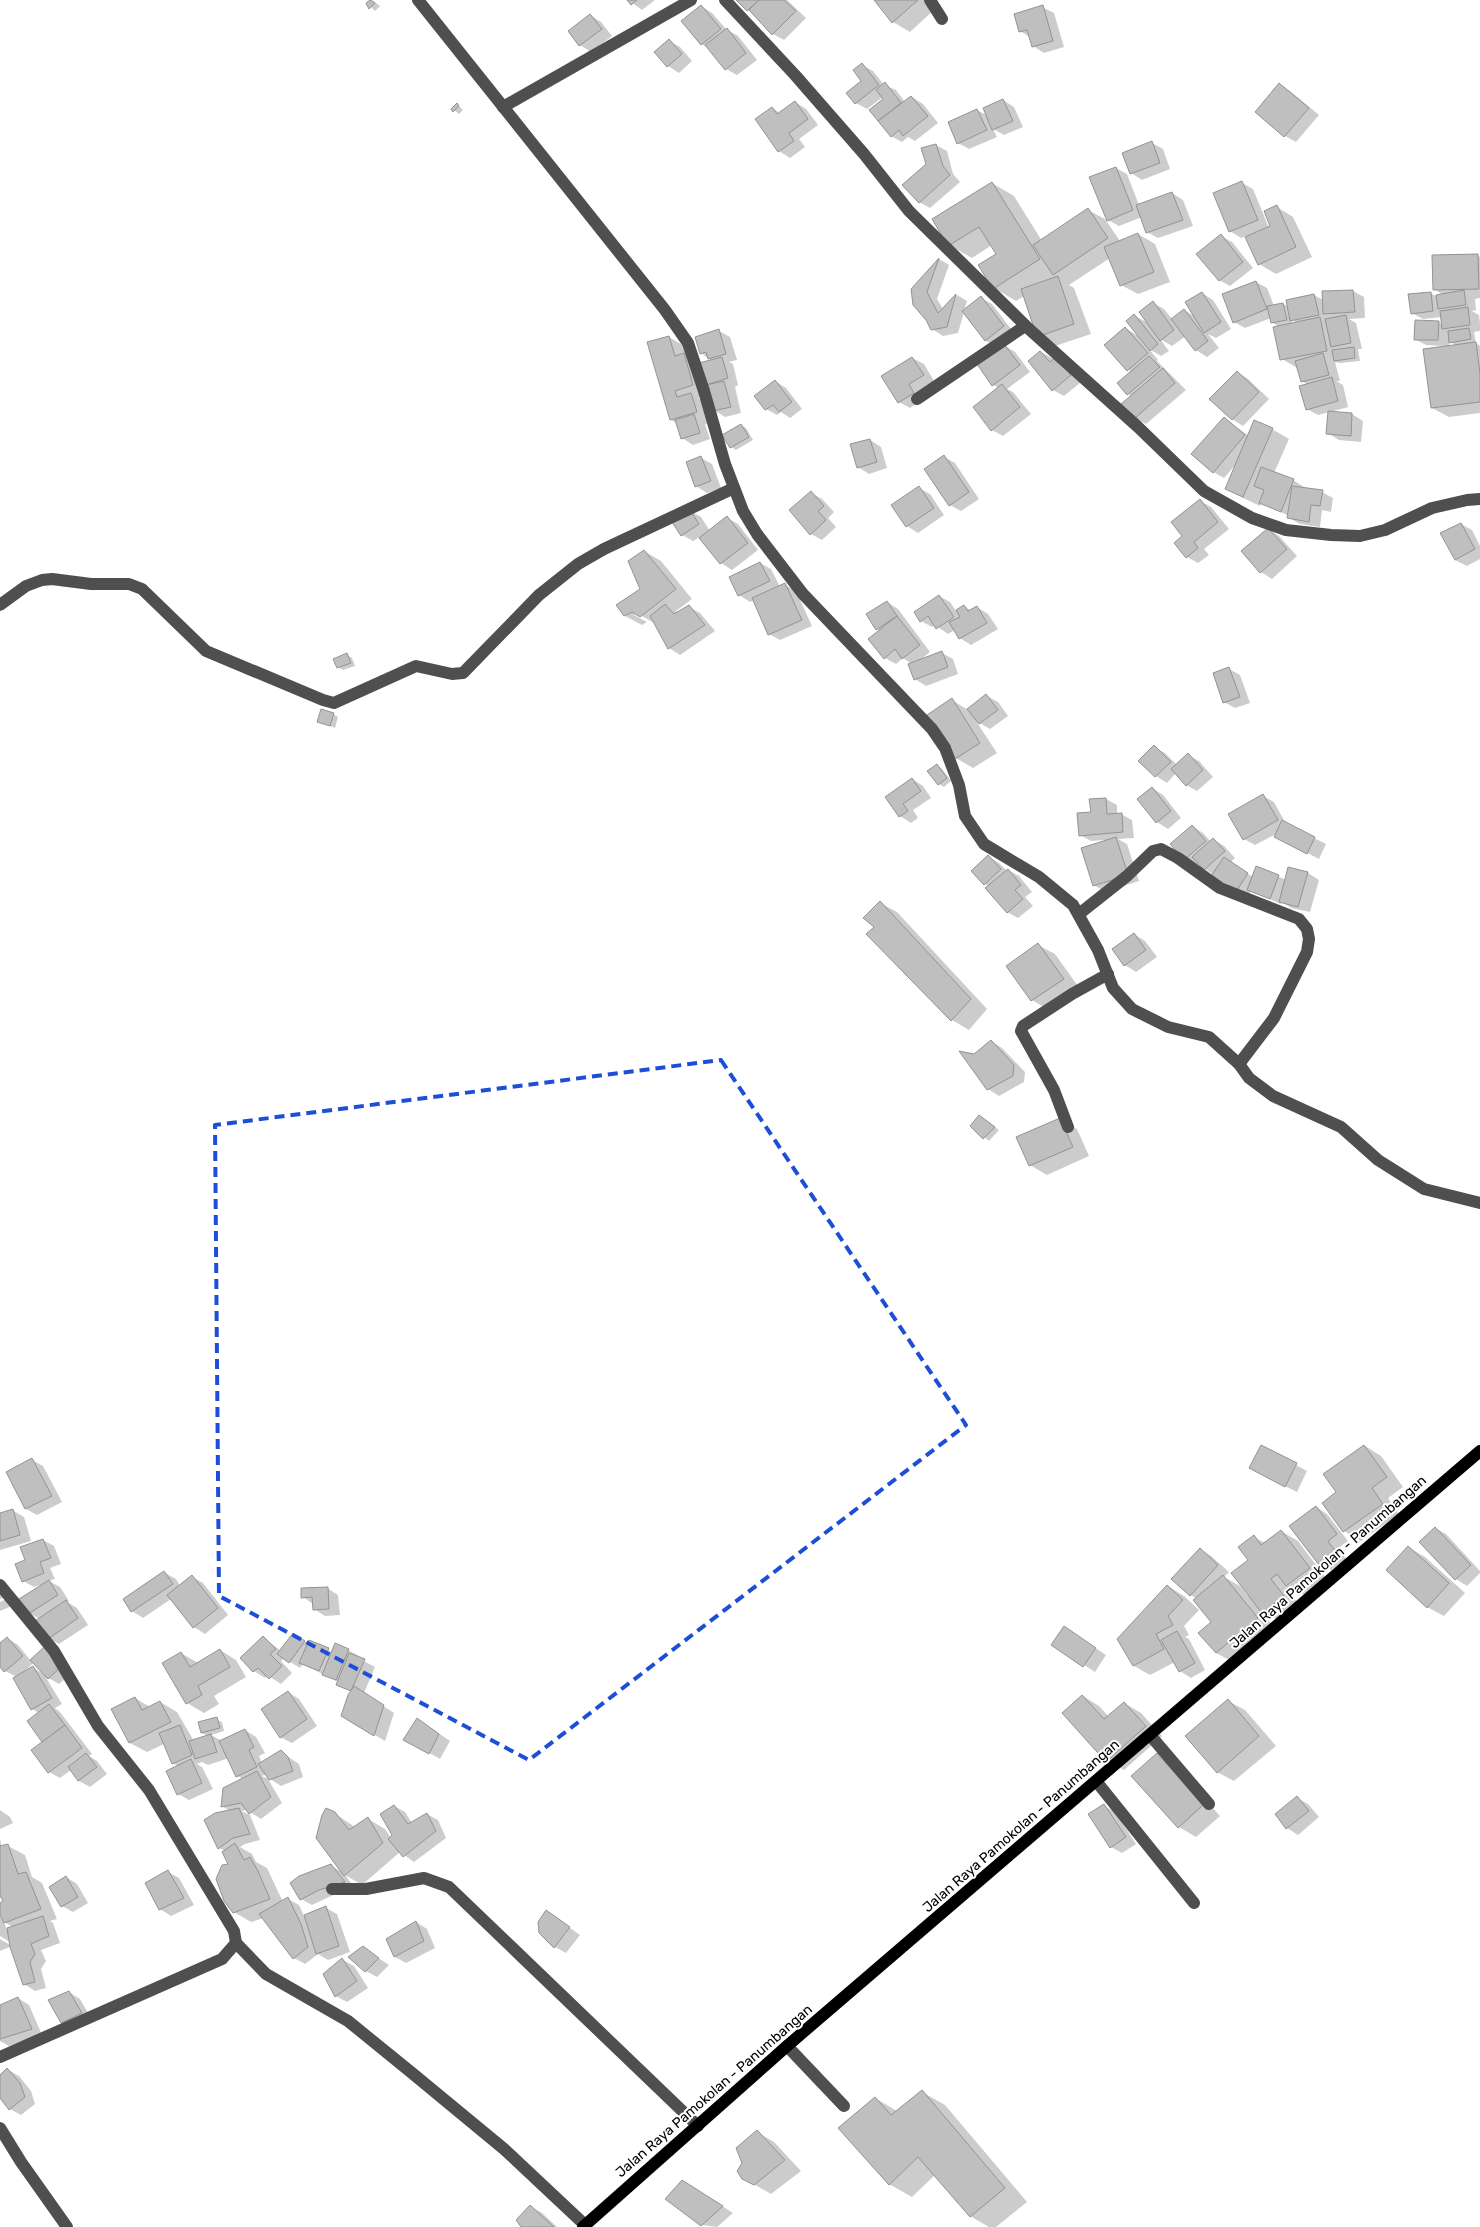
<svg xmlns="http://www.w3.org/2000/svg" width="1480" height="2227" font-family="Rubik,sans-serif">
<rect width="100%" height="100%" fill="#fff"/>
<g fill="#0003" fill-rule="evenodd">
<polygon points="372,0 380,6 375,11 367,3"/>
<polygon points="628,0 655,0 642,10"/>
<polygon points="738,0 787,0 806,18 784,40 773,34"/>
<polygon points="876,0 929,0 935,9 910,32 893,22"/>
<polygon points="701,6 712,13 726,29 738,36 757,60 737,75 726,69 711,50 702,44 683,22"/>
<polygon points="1042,7 1054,13 1064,47 1044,53 1033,46 1030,37 1020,31"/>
<polygon points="590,15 601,22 612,36 591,52 580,45 569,31"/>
<polygon points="669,41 680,47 692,61 679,73 668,66 656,52"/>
<polygon points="862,65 873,71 884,85 896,90 905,102 912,97 923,104 938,123 915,141 908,137 902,142 891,136 871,110 885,99 883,97 867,109 856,103 863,81"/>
<polygon points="1279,85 1290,91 1319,115 1296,142 1285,136"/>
<polygon points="1003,100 1014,107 1023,127 1004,135 993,129 997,137 969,149 958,143 977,110 988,116"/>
<polygon points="795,102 806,109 818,125 799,139 805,147 790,158 779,151 757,119 772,108 780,113"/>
<polygon points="457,104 463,110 459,114 453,109"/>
<polygon points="1152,143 1163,149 1170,169 1142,180 1131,173"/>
<polygon points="936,145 947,151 953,174 960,182 930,208 919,202 927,164"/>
<polygon points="1116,168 1127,174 1139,205 1172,193 1183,200 1193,226 1158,238 1147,232 1142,217 1119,226 1108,220"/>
<polygon points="992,183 1014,196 1042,241 1088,210 1105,219 1120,241 1138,234 1155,244 1170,282 1138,294 1121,285 1110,258 1069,285 1074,288 1091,334 1055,346 1038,336 1024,296 1016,301 994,288 998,255 992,245 972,258 949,245"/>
<polygon points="1242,183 1253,189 1269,228 1272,226 1277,207 1293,217 1312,257 1276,274 1259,264 1246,236 1241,238 1230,231"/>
<polygon points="1221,236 1232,242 1253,268 1230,286 1219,280"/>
<path d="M1477,255L1480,257V298L1475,299L1476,310L1472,311L1479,315L1480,323V331L1474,332L1476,343L1480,346V413L1449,417L1432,408L1445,346L1426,345L1415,339L1438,322L1443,325L1442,317L1423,319L1412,313L1430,293L1438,297L1443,295L1434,289ZM1449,341L1457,346L1449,347Z"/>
<polygon points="939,259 949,265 937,299 943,309 957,295 967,301 964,311 981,298 992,304 1014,333 996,347 985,340 964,312 958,333 943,336 932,329 912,289"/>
<path d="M1256,282L1267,288L1274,306L1283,304L1289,307L1314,295L1323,300L1353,291L1364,297L1365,318L1349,319L1356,323L1362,349H1358L1360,361L1340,363L1335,362L1340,381H1336L1343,385L1348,407L1330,412L1352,414L1363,421L1361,442L1339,440L1328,433L1329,412L1318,415L1307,409L1308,385L1302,381L1299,369L1282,359L1279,327L1272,322L1271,318L1245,328L1234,322ZM1291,319L1297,323L1292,324Z"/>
<polygon points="1202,293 1213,300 1231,329 1216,338 1208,334 1219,348 1207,357 1196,350 1186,336 1172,346 1160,339 1169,351 1161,356 1149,349 1158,360 1157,361 1186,390 1146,424 1135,418 1132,396 1128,394 1132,373 1106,345 1125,328 1140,337 1134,315 1148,323 1153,303 1164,309 1172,319 1184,310 1196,317"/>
<polygon points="719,331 730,337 737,360 729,362 733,364 738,385 735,387 741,413 725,417 714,410 709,395 698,398 708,404 713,422 705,424 710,439 693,445 682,438 677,423 671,420 669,337 686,347 699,364 712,361 701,353"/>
<polygon points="1004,345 1015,352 1030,372 1007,389 1013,392 1031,414 1003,436 992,430 999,388 993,385"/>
<polygon points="1041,352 1052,358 1081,382 1064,396 1053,390"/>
<polygon points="912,358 924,364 934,381 924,399 910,408 899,402"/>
<polygon points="1237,372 1248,379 1269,399 1243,426 1232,419"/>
<polygon points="775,381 786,388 802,409 790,418 781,412 777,415 766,409"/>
<polygon points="1224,418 1249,436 1272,429 1289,439 1274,473 1293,480 1304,487 1303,489 1322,492 1333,498 1331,512 1322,510 1320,527 1300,524 1289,518 1289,516 1261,503 1260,506 1243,498 1226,488 1236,464 1224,478 1213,472"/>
<polygon points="741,425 746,428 753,440 736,450 731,447"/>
<polygon points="870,440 881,447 887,468 869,474 858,467"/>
<polygon points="944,457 955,463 979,499 961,511 950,505"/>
<polygon points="701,458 712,464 721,488 707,493 696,486"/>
<polygon points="919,488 930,494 944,515 918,533 907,526"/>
<polygon points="811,493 822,499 834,512 828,518 836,527 822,540 811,534"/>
<polygon points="1200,501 1211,507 1229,529 1204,549 1209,555 1198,563 1187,557 1184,537"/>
<polygon points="690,511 701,517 710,531 727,518 738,524 758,550 732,570 721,563 700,537 693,541 682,535"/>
<polygon points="1461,524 1472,530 1480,546 1480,559 1467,566 1455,560"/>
<polygon points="1268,529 1279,536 1297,556 1272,579 1261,572 1243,552"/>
<polygon points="644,551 661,561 692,599 676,611 678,613 689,607 700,613 715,631 680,655 669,648 656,624 635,612 634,615 647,622 642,625 625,616 642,589"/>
<polygon points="760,563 771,569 780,587 785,585 796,591 812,626 780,640 769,634 754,600 750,602 739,595 730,578"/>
<polygon points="939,596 950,602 956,611 964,606 971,611 977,607 988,614 998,629 971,645 960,638 955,630 948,634 935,625 932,627 921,621"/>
<polygon points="887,602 898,609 930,652 920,660 942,653 953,659 958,674 926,686 915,679 912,664 903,658 896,664 885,658 880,631 877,629"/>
<polygon points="347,655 352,658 355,666 343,670 338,667"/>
<polygon points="1229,669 1240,675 1250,703 1235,708 1224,702"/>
<polygon points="987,696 998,702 1008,716 990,729 976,721 997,753 973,768 956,758 929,715 952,700 968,710"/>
<polygon points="333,714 338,717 335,728 319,721"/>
<polygon points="1154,747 1165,753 1177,765 1188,755 1199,761 1213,777 1197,791 1186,785 1176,773 1167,783 1156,776 1140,761"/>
<polygon points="937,766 942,769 951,781 944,787 939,784"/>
<polygon points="912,779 923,786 931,798 913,810 918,818 911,823 900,816 887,798"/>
<polygon points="1152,788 1163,795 1181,818 1168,829 1157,822 1138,799"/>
<polygon points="1263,796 1274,802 1286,824 1326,844 1319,859 1286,842 1276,834 1255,845 1244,839"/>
<polygon points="1106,799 1117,805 1117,814 1121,814 1132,820 1134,838 1118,839 1127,844 1139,881 1105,892 1094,885 1105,840 1091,841 1080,835 1092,813"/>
<polygon points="1192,826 1203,833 1211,842 1213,839 1224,846 1235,858 1230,863 1253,877 1257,867 1286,880 1289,868 1308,873 1319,880 1310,912 1291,908 1282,902 1281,904 1251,891 1247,897 1205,869 1199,863 1196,865 1185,859"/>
<polygon points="988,856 999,863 1007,871 1008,870 1019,876 1032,892 1025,897 1033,906 1018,918 1007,912 989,886 985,884"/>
<polygon points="880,903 897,912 987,1009 969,1030 952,1020 876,927"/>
<polygon points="1134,934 1145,941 1157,957 1136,972 1125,965 1113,949"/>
<polygon points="1038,945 1055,954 1080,989 1049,1010 1032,1000 1008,966"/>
<polygon points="991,1041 1002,1048 1025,1072 1024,1082 999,1096 988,1089 974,1056"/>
<polygon points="1060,1119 1077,1129 1089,1156 1047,1175 1030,1165"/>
<polygon points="985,1120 999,1130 989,1141 972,1126"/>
<polygon points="1261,1446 1307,1471 1297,1492 1261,1474"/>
<polygon points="1365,1446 1381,1456 1403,1487 1388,1498 1399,1514 1361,1541 1344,1531 1324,1503 1338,1493"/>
<polygon points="32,1460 43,1466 62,1502 37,1515 26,1509 7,1473"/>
<polygon points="1316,1507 1327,1514 1348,1541 1338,1548 1346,1559 1331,1570 1320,1564"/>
<polygon points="12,1510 24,1517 31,1541 0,1550 0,1514"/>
<polygon points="1435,1528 1446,1534 1480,1571 1480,1573 1467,1586 1456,1579 1421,1542"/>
<polygon points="1281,1531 1298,1541 1326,1578 1304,1595 1290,1586 1287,1589 1300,1606 1280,1621 1260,1610 1275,1628 1233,1662 1216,1653 1213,1622 1196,1598 1190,1595 1200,1549 1211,1556 1229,1572 1224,1577 1240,1586 1248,1596 1249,1594 1250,1560 1254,1537 1265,1543"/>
<polygon points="43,1540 54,1546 61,1564 50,1568 55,1579 49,1581 60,1587 69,1601 67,1602 77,1608 88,1625 59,1644 48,1638 40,1619 29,1613 40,1585 34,1587 23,1581 27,1561"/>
<polygon points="1408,1547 1425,1557 1465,1593 1444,1616 1427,1607"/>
<polygon points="165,1573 176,1579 180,1586 192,1577 203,1583 228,1615 205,1634 194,1627 171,1599 143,1618 132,1611 125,1600"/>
<polygon points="0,1586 5,1589 12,1606 0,1611 0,1602 8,1598 7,1596 0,1599"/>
<polygon points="1168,1586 1184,1596 1199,1610 1184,1626 1189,1635 1185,1637 1189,1639 1205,1670 1191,1678 1180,1671 1175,1662 1150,1675 1134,1666"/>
<polygon points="327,1588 338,1595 340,1615 325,1616 314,1609 313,1604 303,1597"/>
<polygon points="1064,1627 1106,1655 1095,1672 1053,1644"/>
<polygon points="294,1634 309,1644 333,1652 348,1650 359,1656 358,1658 375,1667 364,1693 394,1713 385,1741 343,1716 352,1692 337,1685 338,1682 303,1664 300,1668 284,1658 281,1661 292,1673 281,1684 267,1675 265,1678 254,1671 242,1658 263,1637 281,1651"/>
<path d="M7,1638L18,1645L31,1661L72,1673L59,1684L45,1676L62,1704L55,1708L60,1712L92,1754L89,1756L97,1761L107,1774L90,1787L79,1781L71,1770L60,1778L49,1772L39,1713L32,1709L17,1677L5,1671L0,1665V1644ZM34,1662L44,1674L33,1668L21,1675Z"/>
<polygon points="220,1650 236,1660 246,1677 214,1696 219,1704 204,1713 187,1703 181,1653 198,1663"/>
<polygon points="288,1692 299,1699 317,1726 292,1743 280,1737"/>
<polygon points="1083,1696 1099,1706 1109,1717 1124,1703 1141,1713 1162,1736 1124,1770 1107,1761"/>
<polygon points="135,1698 150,1707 160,1702 177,1712 194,1741 208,1736 202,1733 216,1719 222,1722 224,1731 211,1735 222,1741 245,1730 256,1737 265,1753 259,1756 262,1763 281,1752 299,1764 303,1777 281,1786 270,1779 266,1774 262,1776 268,1779 282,1803 261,1819 247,1810 241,1811 250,1815 260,1840 245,1844 240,1847 252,1854 256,1862 267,1868 283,1902 288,1899 299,1905 304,1916 326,1908 337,1914 350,1952 328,1960 318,1954 305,1964 294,1958 264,1918 251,1922 234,1912 230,1864 225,1851 219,1848 230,1811 222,1806 244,1779 237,1776 229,1758 208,1765 202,1762 197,1764 202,1767 213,1789 189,1800 178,1794 179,1767 173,1763 164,1744 147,1752 130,1743 113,1710"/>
<polygon points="1228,1701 1245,1710 1276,1746 1234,1781 1217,1772"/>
<polygon points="428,1726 450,1741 440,1759 405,1739"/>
<polygon points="1157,1755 1174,1765 1220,1816 1196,1837 1179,1827"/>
<polygon points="1297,1798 1308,1804 1319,1817 1298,1835 1287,1828 1276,1815"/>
<polygon points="394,1806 405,1812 412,1823 427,1814 438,1820 446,1838 414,1862 400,1852 362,1885 345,1875 355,1888 331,1896 312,1905 301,1899 331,1866 344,1873 334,1813 355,1827 368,1819 385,1829 391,1838 394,1836"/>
<polygon points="1104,1806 1115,1812 1136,1844 1122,1853 1111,1847"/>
<polygon points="0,1810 10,1817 13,1823 0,1829"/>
<path d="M0,1839L2,1847L8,1846L25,1855L32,1877L42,1883L57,1919L50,1921L53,1923L60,1943L41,1950L46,1961L41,1969L46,1988L35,1991L24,1984L13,1944L0,1936V1917L3,1919L0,1905L4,1902L2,1897L0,1898ZM4,1922L13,1927L7,1930Z"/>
<polygon points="168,1872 179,1878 194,1905 171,1916 160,1909"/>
<polygon points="66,1877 77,1884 88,1903 73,1912 62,1906"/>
<polygon points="546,1911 580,1935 566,1953 555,1947 540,1933"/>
<polygon points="416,1922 427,1929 435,1948 406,1963 395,1957 387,1939"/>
<polygon points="0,1939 12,1946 0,1951"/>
<polygon points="363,1948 389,1965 377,1977 366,1971"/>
<polygon points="343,1960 354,1966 368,1988 347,2002 336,1996"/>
<polygon points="69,1992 80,1999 92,2020 73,2029 62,2022"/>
<polygon points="18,1998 29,2005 42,2035 9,2046 0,2041 0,2006"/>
<polygon points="8,2070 19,2076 31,2091 35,2104 21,2115 10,2109 0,2096 0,2077"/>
<polygon points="922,2092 945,2105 1027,2202 996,2227 989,2227 970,2216 935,2175 912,2197 889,2184 875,2098 897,2111"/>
<polygon points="757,2132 774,2142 801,2171 771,2194 743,2178"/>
<polygon points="694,2188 733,2213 717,2227 702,2225"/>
<polygon points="531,2207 542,2213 557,2227 523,2227"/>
</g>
<g fill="#bfbfbf" stroke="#939393">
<polygon points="370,0 375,3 369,9 366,3"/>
<polygon points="627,0 637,0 631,5"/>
<polygon points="736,0 759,0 747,11"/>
<polygon points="759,0 784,0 796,11 772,35 749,10"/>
<polygon points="874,0 918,0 892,23"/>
<polygon points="701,5 721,29 701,45 681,21"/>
<polygon points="1043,5 1053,41 1032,47 1027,30 1019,32 1014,14"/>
<polygon points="590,14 602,29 579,46 568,31"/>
<polygon points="727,28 746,53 725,70 705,45"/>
<polygon points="669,39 682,54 667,67 654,52"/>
<polygon points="862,63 879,85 855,104 846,93 861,81 853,70"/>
<polygon points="885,82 901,103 878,121 869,110 883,99 876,90"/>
<polygon points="1279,83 1309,108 1284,137 1255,112"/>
<polygon points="911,96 928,116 903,136 899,130 891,137 878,121"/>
<polygon points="1003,99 1013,121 992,130 983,108"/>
<polygon points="795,101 808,119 789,133 794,141 778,152 755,119 772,107 777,114"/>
<polygon points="457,103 459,106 453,112 451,109"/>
<polygon points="977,109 987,130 957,144 948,122"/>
<polygon points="1152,141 1160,163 1130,174 1122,153"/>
<polygon points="936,144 943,166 950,175 919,203 902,185 926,164 921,148"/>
<polygon points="1116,167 1133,210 1107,221 1089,177"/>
<polygon points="1242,181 1258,220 1229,232 1213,193"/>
<polygon points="992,182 1040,259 993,289 978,265 996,254 979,227 948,246 932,219"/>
<polygon points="1172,192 1183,220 1146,233 1136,205"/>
<polygon points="1277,205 1296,247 1258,265 1245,237 1270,226 1264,211"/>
<polygon points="1088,208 1108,238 1053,275 1033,245"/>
<polygon points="1138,233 1154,272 1120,286 1104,247"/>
<polygon points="1221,234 1243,262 1219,281 1196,254"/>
<polygon points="1478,254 1479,289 1433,290 1432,255"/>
<polygon points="939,258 927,292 938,313 956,294 947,327 931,330 926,320 913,305 911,289"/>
<polygon points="1058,276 1074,324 1037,337 1021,289"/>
<polygon points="1256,281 1267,309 1233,323 1222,294"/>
<polygon points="1353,290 1355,312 1323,314 1322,291"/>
<polygon points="1464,290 1466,305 1438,309 1436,295"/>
<polygon points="1202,292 1221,322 1204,333 1185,302"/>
<polygon points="1431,292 1433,311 1411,314 1408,294"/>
<polygon points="1314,294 1319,315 1290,321 1286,300"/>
<polygon points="981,296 1004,326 985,341 962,311"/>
<polygon points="1153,301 1174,330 1160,341 1139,312"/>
<polygon points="1283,303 1287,320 1271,323 1267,306"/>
<polygon points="1468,307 1470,325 1442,329 1440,311"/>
<polygon points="1184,309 1208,341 1195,351 1171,319"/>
<polygon points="1134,314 1158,344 1150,351 1126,321"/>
<polygon points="1346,315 1351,343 1331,347 1325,319"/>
<polygon points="1320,317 1327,351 1280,360 1273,327"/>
<polygon points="1415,320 1439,321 1438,340 1414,340"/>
<polygon points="1125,327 1148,353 1127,371 1104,345"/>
<polygon points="1469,328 1471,339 1449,343 1448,331"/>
<polygon points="719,329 726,354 708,359 706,352 700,354 695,337"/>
<polygon points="669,336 675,356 684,353 693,385 675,391 677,397 691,393 697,412 670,420 647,342"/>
<polygon points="1476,342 1480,373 1480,402 1431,408 1423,349"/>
<polygon points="1004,344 1020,365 992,386 977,364"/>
<polygon points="1354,347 1355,358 1334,361 1332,350"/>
<polygon points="1040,351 1050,362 1056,357 1071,375 1052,391 1028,361"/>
<polygon points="1323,353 1329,375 1301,382 1295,361"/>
<polygon points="1149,356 1160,367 1127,395 1117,383"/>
<polygon points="722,357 728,378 706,385 699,363"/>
<polygon points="912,357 924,375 909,384 914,393 898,403 881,376"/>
<polygon points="1163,368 1175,383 1134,419 1121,404"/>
<polygon points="1237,371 1259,392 1232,420 1209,399"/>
<polygon points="1332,377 1338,401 1306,410 1299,386"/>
<polygon points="775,380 792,402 779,412 773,405 765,410 754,396"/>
<polygon points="724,381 731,407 713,411 706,385"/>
<polygon points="1002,384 1020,407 991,431 973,407"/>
<polygon points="1328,411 1352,413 1351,436 1326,434"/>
<polygon points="694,414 700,433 681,439 675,420"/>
<polygon points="1224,417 1245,435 1213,473 1191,454"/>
<polygon points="1254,420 1273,428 1243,497 1225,489"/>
<polygon points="741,424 749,437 730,448 722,435"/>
<polygon points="870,439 877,462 857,468 850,444"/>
<polygon points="944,455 969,492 949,506 924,469"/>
<polygon points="701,456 711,481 695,487 686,462"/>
<polygon points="1261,467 1294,479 1281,512 1259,503 1264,490 1254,486"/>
<polygon points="919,486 934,508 906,527 891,505"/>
<polygon points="1292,486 1323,490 1320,506 1311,505 1309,522 1287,518"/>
<polygon points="811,491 824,506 818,511 826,520 810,535 789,510"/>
<polygon points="1200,499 1218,522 1194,542 1198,548 1186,558 1174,543 1182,536 1171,522"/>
<polygon points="690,510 699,524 681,536 672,522"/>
<polygon points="727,516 748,543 720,564 699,538"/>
<polygon points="1461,523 1475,549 1455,560 1440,533"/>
<polygon points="1268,528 1287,549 1260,573 1241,551"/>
<polygon points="644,550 676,589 640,617 632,612 624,616 616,605 640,589 628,561"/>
<polygon points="760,562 770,581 738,596 729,577"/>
<polygon points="785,583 802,620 768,635 752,598"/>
<polygon points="939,595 954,617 936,629 928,616 920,622 914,612"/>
<polygon points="887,601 897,616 876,630 866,614"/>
<polygon points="665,604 674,614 689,605 705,625 668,649 650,616"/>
<polygon points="964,605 968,611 977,606 987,623 959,639 949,622 960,617 956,610"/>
<polygon points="897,616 920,645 902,659 895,649 884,659 868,639"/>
<polygon points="942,651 948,667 914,680 908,664"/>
<polygon points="347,653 351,663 337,668 333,659"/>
<polygon points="1229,667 1240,697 1223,703 1213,673"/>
<polygon points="986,694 998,710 979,724 967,709"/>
<polygon points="952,698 980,743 955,759 927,715"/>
<polygon points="321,709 334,713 330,726 317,722"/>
<polygon points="1154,745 1171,762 1155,777 1138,761"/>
<polygon points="1188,753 1203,770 1186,786 1171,769"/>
<polygon points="937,764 947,778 938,785 927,771"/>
<polygon points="912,778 921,791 903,804 908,811 899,817 885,797"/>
<polygon points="1152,787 1171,811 1156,823 1137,799"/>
<polygon points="1263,794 1278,820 1243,840 1228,814"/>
<polygon points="1106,798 1107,814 1122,813 1123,832 1079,836 1077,813 1091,812 1089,799"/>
<polygon points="1282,820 1315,837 1307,854 1274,837"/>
<polygon points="1192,825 1206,841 1184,860 1170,844"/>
<polygon points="1116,837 1128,875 1093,886 1081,848"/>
<polygon points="1213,838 1225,851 1204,870 1192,857"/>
<polygon points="988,855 1001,869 984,885 971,871"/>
<polygon points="1224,857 1248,873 1236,892 1211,876"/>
<polygon points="1256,866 1279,875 1270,899 1247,890"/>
<polygon points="1288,867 1308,872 1298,907 1279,902"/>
<polygon points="1008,869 1021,885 1015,890 1023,899 1007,913 985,888"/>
<polygon points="880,901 971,999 951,1021 866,934 874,927 863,918"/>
<polygon points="1134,933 1146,950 1124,966 1112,949"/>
<polygon points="1038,943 1064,979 1031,1001 1006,966"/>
<polygon points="991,1040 1014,1065 1013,1076 987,1090 959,1051 974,1054"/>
<polygon points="979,1115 995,1127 983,1139 970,1126"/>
<polygon points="1060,1118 1073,1147 1029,1166 1016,1137"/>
<polygon points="1261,1445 1297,1463 1285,1487 1249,1468"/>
<polygon points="1364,1445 1387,1477 1372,1488 1383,1504 1343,1532 1322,1503 1336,1492 1323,1474"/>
<polygon points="32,1458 52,1496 25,1509 6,1472"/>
<polygon points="1316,1506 1337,1534 1328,1541 1336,1552 1319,1565 1289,1526"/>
<polygon points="13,1509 20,1535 0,1541 0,1513"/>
<polygon points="1435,1527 1471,1565 1455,1580 1419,1542"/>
<polygon points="1281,1530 1310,1568 1286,1586 1277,1574 1271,1579 1284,1596 1262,1613 1231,1573 1248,1560 1238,1547 1254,1535 1261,1545"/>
<polygon points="43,1539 51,1558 40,1562 44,1573 22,1582 15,1564 25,1560 20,1547"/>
<polygon points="1408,1546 1449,1583 1427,1608 1386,1570"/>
<polygon points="1200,1548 1218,1565 1190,1596 1171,1579"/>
<polygon points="164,1571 173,1584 131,1612 123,1599"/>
<polygon points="192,1575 218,1608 193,1628 167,1595"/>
<polygon points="1223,1575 1258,1618 1216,1653 1198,1633 1211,1622 1193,1600"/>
<polygon points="49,1580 58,1595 28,1614 19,1599"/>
<polygon points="1167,1585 1183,1600 1168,1616 1173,1625 1156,1634 1164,1649 1133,1666 1117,1639"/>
<polygon points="328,1587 329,1609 313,1610 312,1597 301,1598 301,1588"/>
<polygon points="66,1600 78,1618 48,1639 35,1621"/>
<polygon points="1064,1626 1096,1648 1083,1667 1051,1645"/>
<polygon points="1177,1631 1195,1663 1179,1672 1161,1640"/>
<polygon points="293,1633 305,1641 289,1663 277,1654"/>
<polygon points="263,1636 276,1649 270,1654 282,1666 269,1679 258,1668 253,1672 240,1658"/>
<polygon points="7,1637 23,1656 4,1672 0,1667 0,1643"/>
<polygon points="309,1640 329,1648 319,1671 299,1663"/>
<polygon points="335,1643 349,1649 336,1680 322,1675"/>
<polygon points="44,1647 62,1666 48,1679 30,1660"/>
<polygon points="220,1649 230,1667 198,1686 202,1695 186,1704 162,1663 181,1652 190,1667"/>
<polygon points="349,1653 365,1659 351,1691 336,1685"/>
<polygon points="33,1666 52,1698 31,1710 13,1678"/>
<polygon points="354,1686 384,1705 374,1736 341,1716 348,1695"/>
<polygon points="288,1691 307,1719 280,1738 261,1709"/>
<polygon points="1082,1695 1104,1719 1124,1702 1146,1726 1106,1762 1062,1713"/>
<polygon points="135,1697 142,1710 160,1701 171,1722 129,1743 111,1709"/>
<polygon points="1228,1699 1259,1736 1217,1773 1185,1736"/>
<polygon points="49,1704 65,1725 42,1742 27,1721"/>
<polygon points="217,1717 220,1728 201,1733 198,1722"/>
<polygon points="417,1718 439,1734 429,1754 403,1740"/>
<polygon points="65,1725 82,1748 48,1773 31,1750"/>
<polygon points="180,1725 192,1755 172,1764 159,1733"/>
<polygon points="245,1729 254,1747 249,1750 257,1767 236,1777 219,1741"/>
<polygon points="211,1734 217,1752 195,1759 189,1741"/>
<polygon points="281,1750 288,1757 293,1771 269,1780 258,1764"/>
<polygon points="86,1753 97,1767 78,1781 68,1767"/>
<polygon points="1157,1753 1203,1805 1178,1828 1131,1776"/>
<polygon points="191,1759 202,1783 177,1795 166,1771"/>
<polygon points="257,1771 271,1797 249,1814 241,1803 221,1807 223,1788"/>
<polygon points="1297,1796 1309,1811 1286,1829 1275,1814"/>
<polygon points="1104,1804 1126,1837 1110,1848 1088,1814"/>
<polygon points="394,1805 408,1824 427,1813 436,1831 403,1857 388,1839 392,1835 380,1814"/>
<polygon points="239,1808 250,1834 233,1838 218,1849 204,1820 215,1813"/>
<polygon points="326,1808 335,1812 349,1830 368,1817 383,1843 344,1876 316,1838 322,1815"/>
<polygon points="235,1843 244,1860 250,1857 258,1871 270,1899 233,1913 224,1901 216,1879 222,1865 228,1864 222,1852"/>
<polygon points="8,1844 18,1874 26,1872 41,1909 4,1923 0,1915 0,1903 3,1901 0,1895 0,1846"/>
<polygon points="331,1864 345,1882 319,1890 300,1900 290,1883 299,1876"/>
<polygon points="168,1870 184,1898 159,1910 145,1883"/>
<polygon points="66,1876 78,1897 61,1907 49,1887"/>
<polygon points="288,1897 301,1924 308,1947 293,1959 259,1914"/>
<polygon points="326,1906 339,1946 316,1954 304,1915"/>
<polygon points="546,1910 570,1927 554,1948 539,1933 538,1922"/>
<polygon points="43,1916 49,1936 31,1944 35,1954 30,1962 35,1982 23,1985 10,1947 7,1928"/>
<polygon points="416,1921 424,1941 394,1957 386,1939"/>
<polygon points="363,1946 379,1958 365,1972 348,1957"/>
<polygon points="342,1958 357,1981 335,1997 323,1974"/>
<polygon points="69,1991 82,2013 61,2023 48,2000"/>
<polygon points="18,1997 32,2029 0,2039 0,2005"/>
<polygon points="7,2068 20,2083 25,2097 9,2110 0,2098 0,2075"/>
<polygon points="922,2090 1005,2188 970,2217 918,2157 889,2185 838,2128 875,2097 891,2115"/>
<polygon points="757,2130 785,2160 754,2185 742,2179 737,2171 742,2163 736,2148"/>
<polygon points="682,2180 723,2206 701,2226 665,2199"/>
<polygon points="530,2205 554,2227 521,2227 516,2220"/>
</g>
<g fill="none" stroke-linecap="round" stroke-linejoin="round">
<g stroke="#4f4f4f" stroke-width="12">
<polyline points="418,0 665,310 688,343 704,391 725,464 743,511 757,534 803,594 932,729 945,748 959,785 965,816 984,844 1039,877 1073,905 1098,950 1113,988 1132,1009 1168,1027 1209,1037 1239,1064 1249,1078 1273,1096 1341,1127 1378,1160 1424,1189 1480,1203"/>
<polyline points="725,0 795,75 864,154 909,211 1029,329 1138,427 1204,491 1252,518 1286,530 1331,535 1360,536 1385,530 1432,508 1467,500 1480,499"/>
<polyline points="930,0 942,19"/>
<polyline points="503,107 691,0"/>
<polyline points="917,399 1025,326"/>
<polyline points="0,605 26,586 42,580 52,579 91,584 129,584 142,589 206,651 323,700 334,703 416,666 452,674 463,673 539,595 578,564 604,549 734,488"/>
<polyline points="1079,914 1127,876 1153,851 1161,849 1178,858 1220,888 1299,919 1307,929 1309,939 1307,952 1274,1018 1239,1064"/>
<polyline points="1068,1127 1054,1090 1021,1031 1023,1026 1072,994 1108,974"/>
<polyline points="0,1585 54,1651 98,1726 149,1790 234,1931 236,1943 222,1959 0,2057"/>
<polyline points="1150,1735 1209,1804"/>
<polyline points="1096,1781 1194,1903"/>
<polyline points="332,1889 366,1889 424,1878 449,1887 698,2126"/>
<polyline points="236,1943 266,1974 348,2021 412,2073 504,2149 585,2225"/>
<polyline points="787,2046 844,2106"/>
<polyline points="0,2128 21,2162 67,2227"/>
</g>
<polyline stroke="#000" stroke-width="12" points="583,2227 787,2046 1480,1451"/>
</g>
<path fill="none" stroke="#1d4ed8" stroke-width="4" stroke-dasharray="10 6" stroke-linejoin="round" d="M721,1060L966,1425L529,1760L219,1596L215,1125Z"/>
<g text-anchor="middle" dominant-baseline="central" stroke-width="4" stroke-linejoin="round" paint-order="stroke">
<g font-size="14" fill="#000" stroke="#fff">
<text transform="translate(1328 1562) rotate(-41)">Jalan Raya Pamokolan - Panumbangan</text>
<text transform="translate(1021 1826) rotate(-41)">Jalan Raya Pamokolan - Panumbangan</text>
<text transform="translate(714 2091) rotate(-41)">Jalan Raya Pamokolan - Panumbangan</text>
</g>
</g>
</svg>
